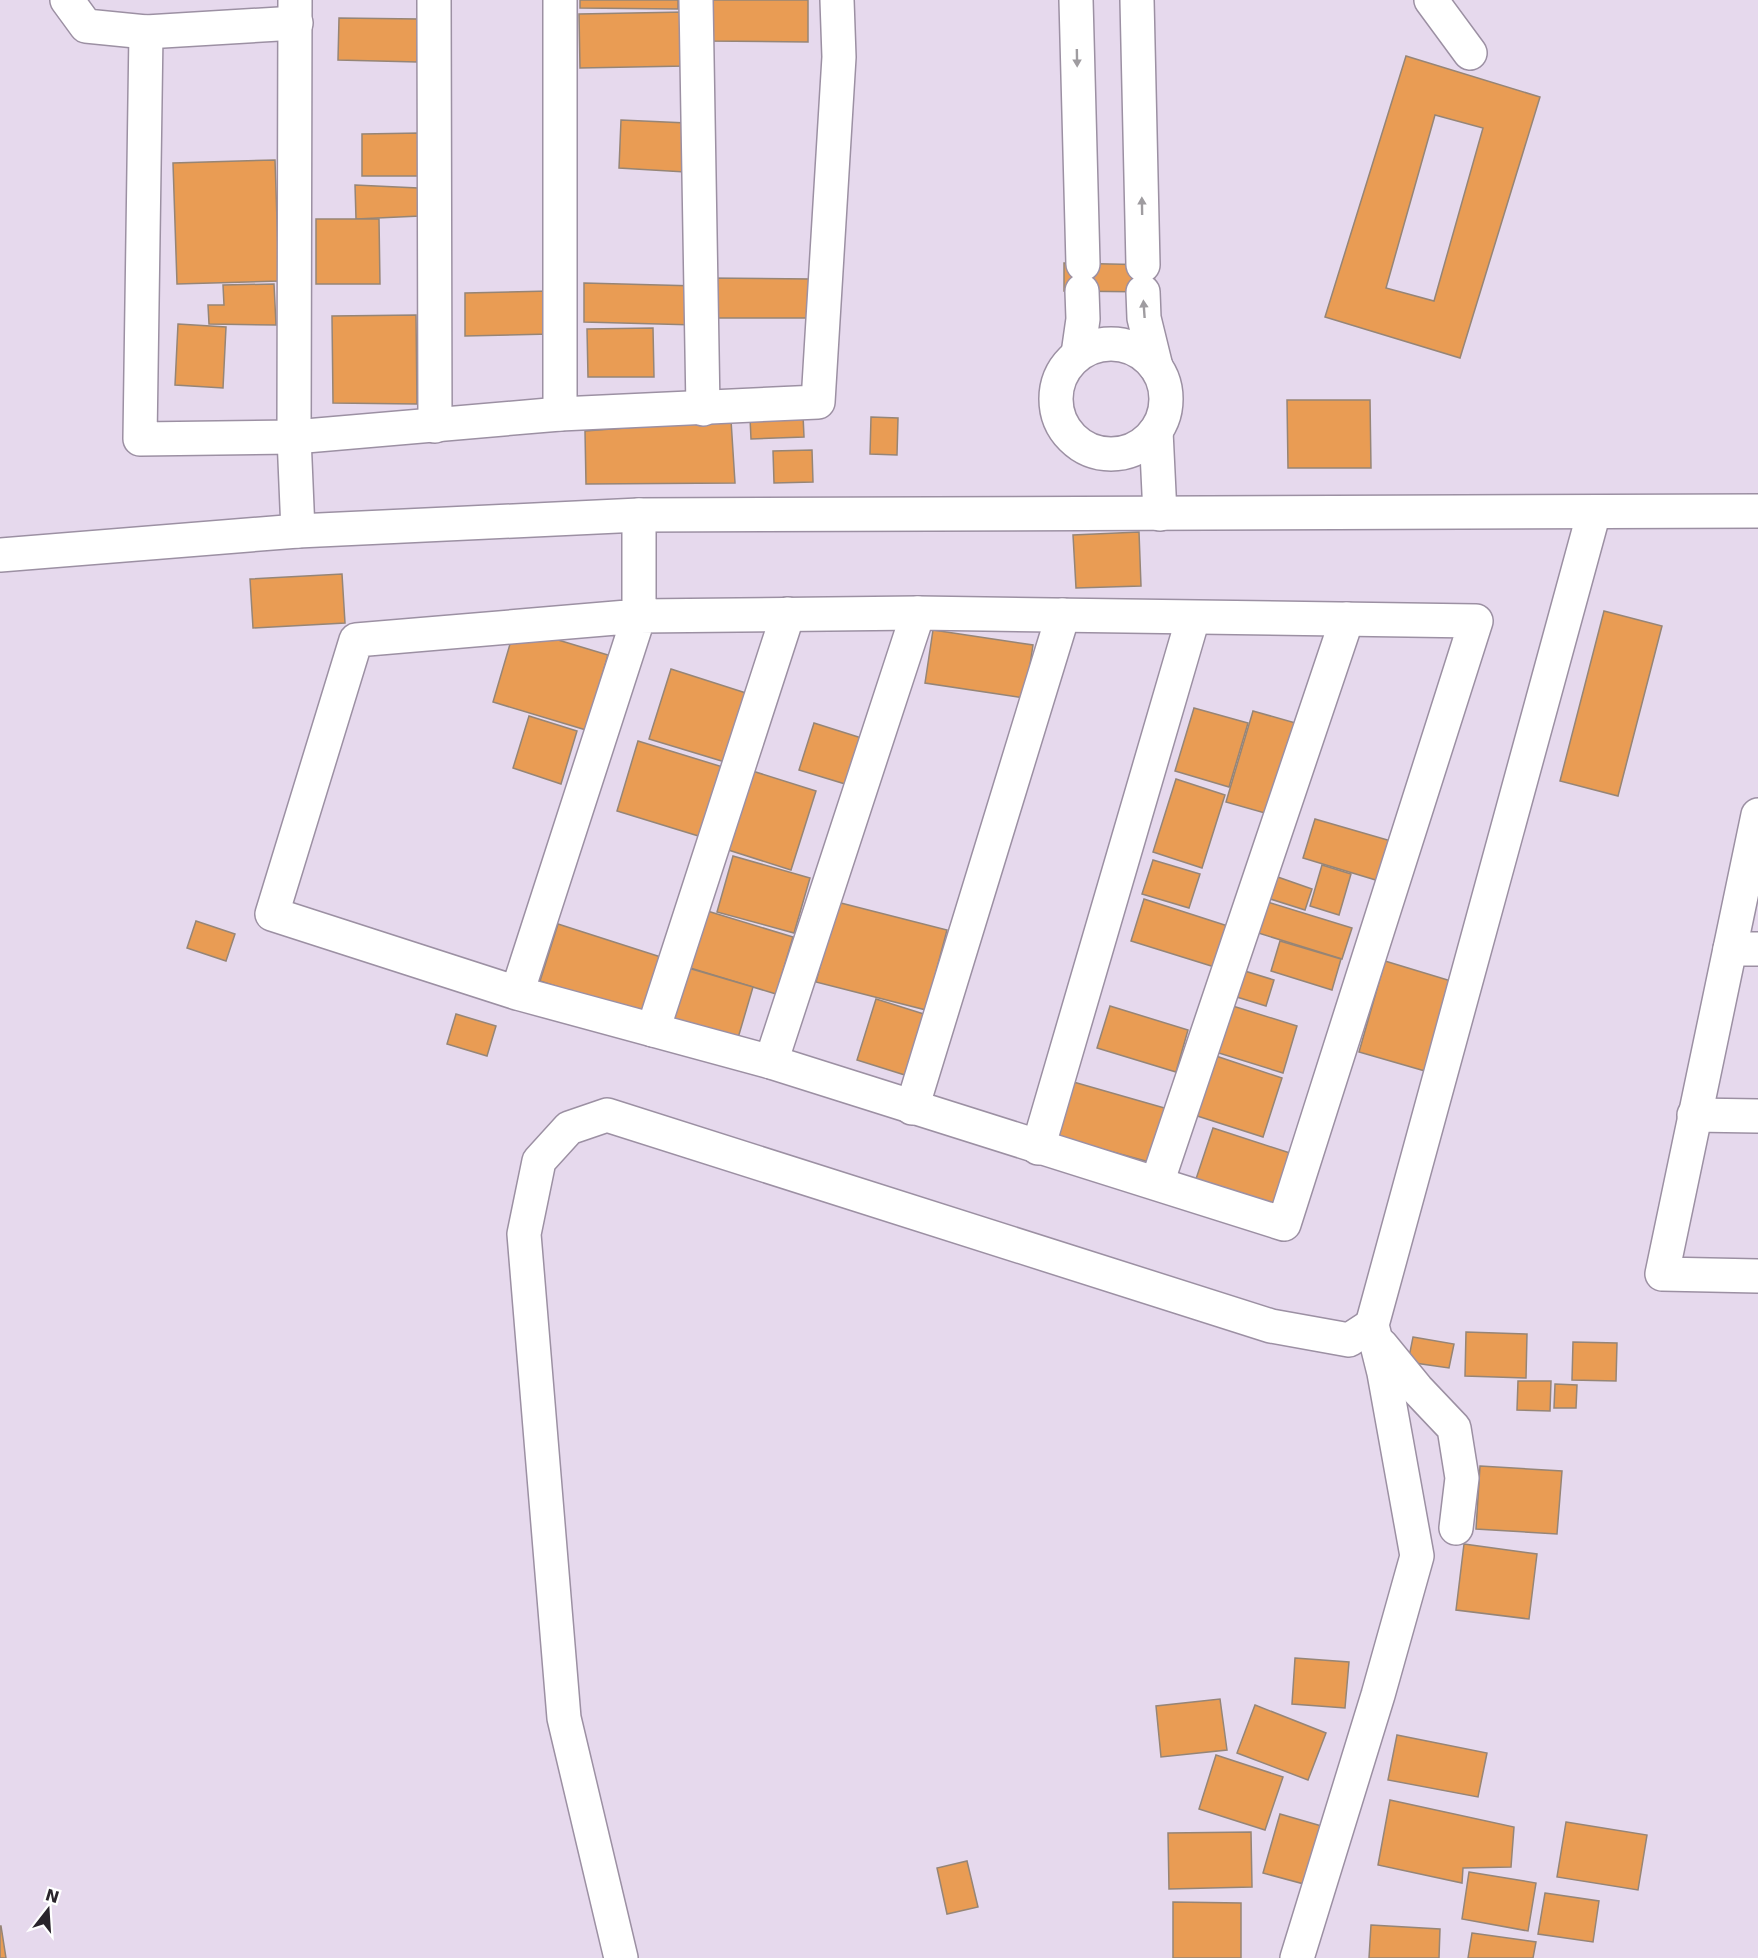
<svg xmlns="http://www.w3.org/2000/svg" width="1758" height="1958" font-family="'DejaVu Sans',sans-serif">
<rect width="100%" height="100%" fill="#e6d9ed"/>
<g fill="#e99c54" stroke="#968576" stroke-width="1.5" fill-rule="evenodd">
<polygon points="580,0 678,0 678,9 580,8"/>
<polygon points="707,0 808,0 808,42 707,41"/>
<polygon points="685,12 686,66 580,68 579,14"/>
<polygon points="339,18 418,19 417,62 338,60"/>
<path d="M1406,56L1540,97L1460,358L1325,317ZM1435,115L1483,128L1434,301L1386,288Z"/>
<polygon points="621,120 687,123 685,172 619,168"/>
<polygon points="420,133 420,176 362,176 362,134"/>
<polygon points="275,160 279,281 177,284 173,163"/>
<polygon points="355,185 418,188 420,216 356,219"/>
<polygon points="316,219 379,219 380,284 316,284"/>
<polygon points="1064,263 1155,265 1154,292 1064,291"/>
<polygon points="708,278 810,279 810,318 709,318"/>
<polygon points="584,283 697,286 696,325 584,322"/>
<polygon points="274,284 276,325 209,324 208,305 224,305 223,285"/>
<polygon points="549,291 550,334 465,336 465,293"/>
<polygon points="416,315 417,404 333,403 332,316"/>
<polygon points="178,324 226,327 223,388 175,385"/>
<polygon points="653,328 654,377 588,377 587,329"/>
<polygon points="1287,400 1370,400 1371,468 1288,468"/>
<polygon points="803,415 804,437 751,439 750,418"/>
<polygon points="871,417 898,418 897,455 870,454"/>
<polygon points="731,420 735,483 586,484 585,431"/>
<polygon points="812,450 813,482 774,483 773,451"/>
<polygon points="1139,532 1141,586 1076,588 1073,535"/>
<polygon points="342,574 345,623 253,628 250,579"/>
<polygon points="1604,611 1662,626 1618,796 1560,781"/>
<polygon points="515,627 608,655 586,730 493,702"/>
<polygon points="933,630 1033,645 1025,698 925,683"/>
<polygon points="671,669 746,693 725,762 649,739"/>
<polygon points="1194,708 1248,723 1229,787 1175,771"/>
<polygon points="1253,711 1306,726 1279,817 1226,802"/>
<polygon points="529,716 577,731 561,784 513,768"/>
<polygon points="814,723 871,741 855,787 799,770"/>
<polygon points="638,741 726,768 705,838 617,811"/>
<polygon points="746,769 816,791 791,870 722,848"/>
<polygon points="1176,779 1225,795 1202,868 1153,852"/>
<polygon points="1315,819 1391,841 1379,881 1303,858"/>
<polygon points="733,856 810,878 794,933 717,912"/>
<polygon points="1153,860 1200,874 1189,908 1142,894"/>
<polygon points="1322,865 1351,874 1339,915 1310,906"/>
<polygon points="1272,875 1312,889 1305,910 1264,897"/>
<polygon points="1144,899 1234,928 1221,969 1131,941"/>
<polygon points="1261,900 1352,928 1342,959 1252,931"/>
<polygon points="837,902 947,930 926,1010 816,982"/>
<polygon points="704,910 793,937 776,994 687,967"/>
<polygon points="196,921 235,934 226,961 187,948"/>
<polygon points="558,924 667,959 650,1016 540,981"/>
<polygon points="1280,941 1341,959 1332,990 1271,971"/>
<polygon points="1385,961 1451,981 1425,1071 1359,1052"/>
<polygon points="678,965 753,987 738,1038 663,1016"/>
<polygon points="1235,968 1274,980 1266,1006 1227,994"/>
<polygon points="876,999 927,1015 908,1076 857,1060"/>
<polygon points="1220,1002 1297,1026 1283,1073 1206,1049"/>
<polygon points="1110,1006 1188,1030 1176,1072 1097,1048"/>
<polygon points="456,1014 496,1026 487,1056 447,1044"/>
<polygon points="1210,1054 1282,1078 1263,1137 1191,1114"/>
<polygon points="1070,1081 1168,1109 1153,1163 1054,1136"/>
<polygon points="1213,1128 1293,1154 1276,1204 1196,1179"/>
<polygon points="1466,1332 1527,1334 1526,1378 1465,1376"/>
<polygon points="1413,1337 1454,1344 1449,1368 1408,1362"/>
<polygon points="1573,1342 1617,1343 1616,1381 1572,1380"/>
<polygon points="1518,1381 1551,1381 1550,1411 1517,1410"/>
<polygon points="1555,1384 1577,1385 1576,1408 1554,1408"/>
<polygon points="1480,1466 1562,1471 1557,1534 1476,1529"/>
<polygon points="1464,1544 1537,1554 1529,1619 1456,1610"/>
<polygon points="1295,1658 1349,1662 1345,1708 1292,1704"/>
<polygon points="1220,1699 1227,1750 1161,1757 1156,1706"/>
<polygon points="1255,1705 1326,1733 1308,1780 1237,1753"/>
<polygon points="1397,1735 1487,1753 1478,1797 1388,1780"/>
<polygon points="1216,1755 1283,1777 1265,1830 1199,1809"/>
<polygon points="1390,1800 1514,1827 1511,1867 1463,1868 1462,1883 1378,1865"/>
<polygon points="1280,1814 1332,1829 1315,1887 1263,1873"/>
<polygon points="1566,1822 1647,1835 1638,1890 1557,1877"/>
<polygon points="1251,1832 1252,1887 1169,1889 1168,1833"/>
<polygon points="967,1861 978,1907 947,1914 937,1868"/>
<polygon points="1469,1872 1536,1883 1528,1931 1462,1919"/>
<polygon points="1545,1893 1599,1901 1593,1942 1538,1934"/>
<polygon points="1173,1902 1241,1903 1241,1958 1173,1958"/>
<polygon points="1371,1925 1440,1929 1439,1958 1369,1958"/>
<polygon points="0,1926 1,1926 6,1958 0,1958"/>
<polygon points="1472,1933 1536,1942 1533,1958 1468,1958"/>
</g>
<g fill="none" stroke-linecap="round" stroke-linejoin="round">
<defs>
<g id="street">
<polyline points="67,0 86,26 146,32 296,23"/>
<polyline points="295,0 294,437 298,531"/>
<polyline points="434,0 435,426"/>
<polyline points="560,0 560,414"/>
<polyline points="696,0 703,409"/>
<polyline points="1076,0 1083,264"/>
<polyline points="1137,0 1143,265"/>
<polyline points="1431,0 1470,53"/>
<polyline points="146,32 140,439 294,437 560,414 818,402 839,57 837,0"/>
<polyline points="1143,292 1144,318 1156,367"/>
<circle cx="1111" cy="399" r="55"/>
<polyline points="1078,354 1083,319 1082,291"/>
<polyline points="1156,431 1160,514"/>
<polyline points="1758,815 1662,1274 1758,1276"/>
<polyline points="1730,949 1758,949"/>
<polyline points="517,993 639,616 356,640 272,914 517,993 771,1062 1284,1224 1476,621 918,613 639,616 639,515"/>
<polyline points="653,1030 788,614"/>
<polyline points="771,1062 918,613"/>
<polyline points="912,1108 1063,615"/>
<polyline points="1694,1115 1758,1116"/>
<polyline points="1038,1148 1193,618"/>
<polyline points="1157,1183 1347,619"/>
<polyline points="1381,1345 1417,1389 1454,1428 1462,1478 1456,1528"/>
<polyline points="621,1958 564,1718 524,1234 539,1161 569,1128 607,1115 1271,1326 1349,1340 1372,1325"/>
<polyline points="1297,1958 1378,1695 1417,1556 1384,1373 1372,1325 1594,512"/>
</g>
<polyline id="secondary" points="0,555 298,531 639,515 1758,511"/>
</defs>
<use href="#street" stroke="#9c90a3" stroke-width="36"/>
<use href="#secondary" stroke="#9c90a3" stroke-width="36"/>
<use href="#street" stroke="#fff" stroke-width="33"/>
<use href="#secondary" stroke="#fff" stroke-width="33"/>
</g>
<defs><path id="oneway-solid" d="M-6-.8H1V-3.2L6.5 0L1 3.2V.8H-6Z" transform="scale(1.5)"/></defs>
<g fill="#9f9ca0">
<use href="#oneway-solid" transform="translate(1077 58) rotate(89)"/>
<use href="#oneway-solid" transform="translate(1142 206) rotate(-91)"/>
<use href="#oneway-solid" transform="translate(1144 309) rotate(-94)"/>
</g>
<g transform="translate(48 1910) rotate(17)" stroke="#ffffff" stroke-width="4.5" paint-order="stroke">
<path d="M0-4.5L10 22L0 15L-10 22Z" fill="#29242b"/>
<text y="-9" font-size="16" font-weight="bold" text-anchor="middle" fill="#29242b">N</text>
</g>
</svg>
